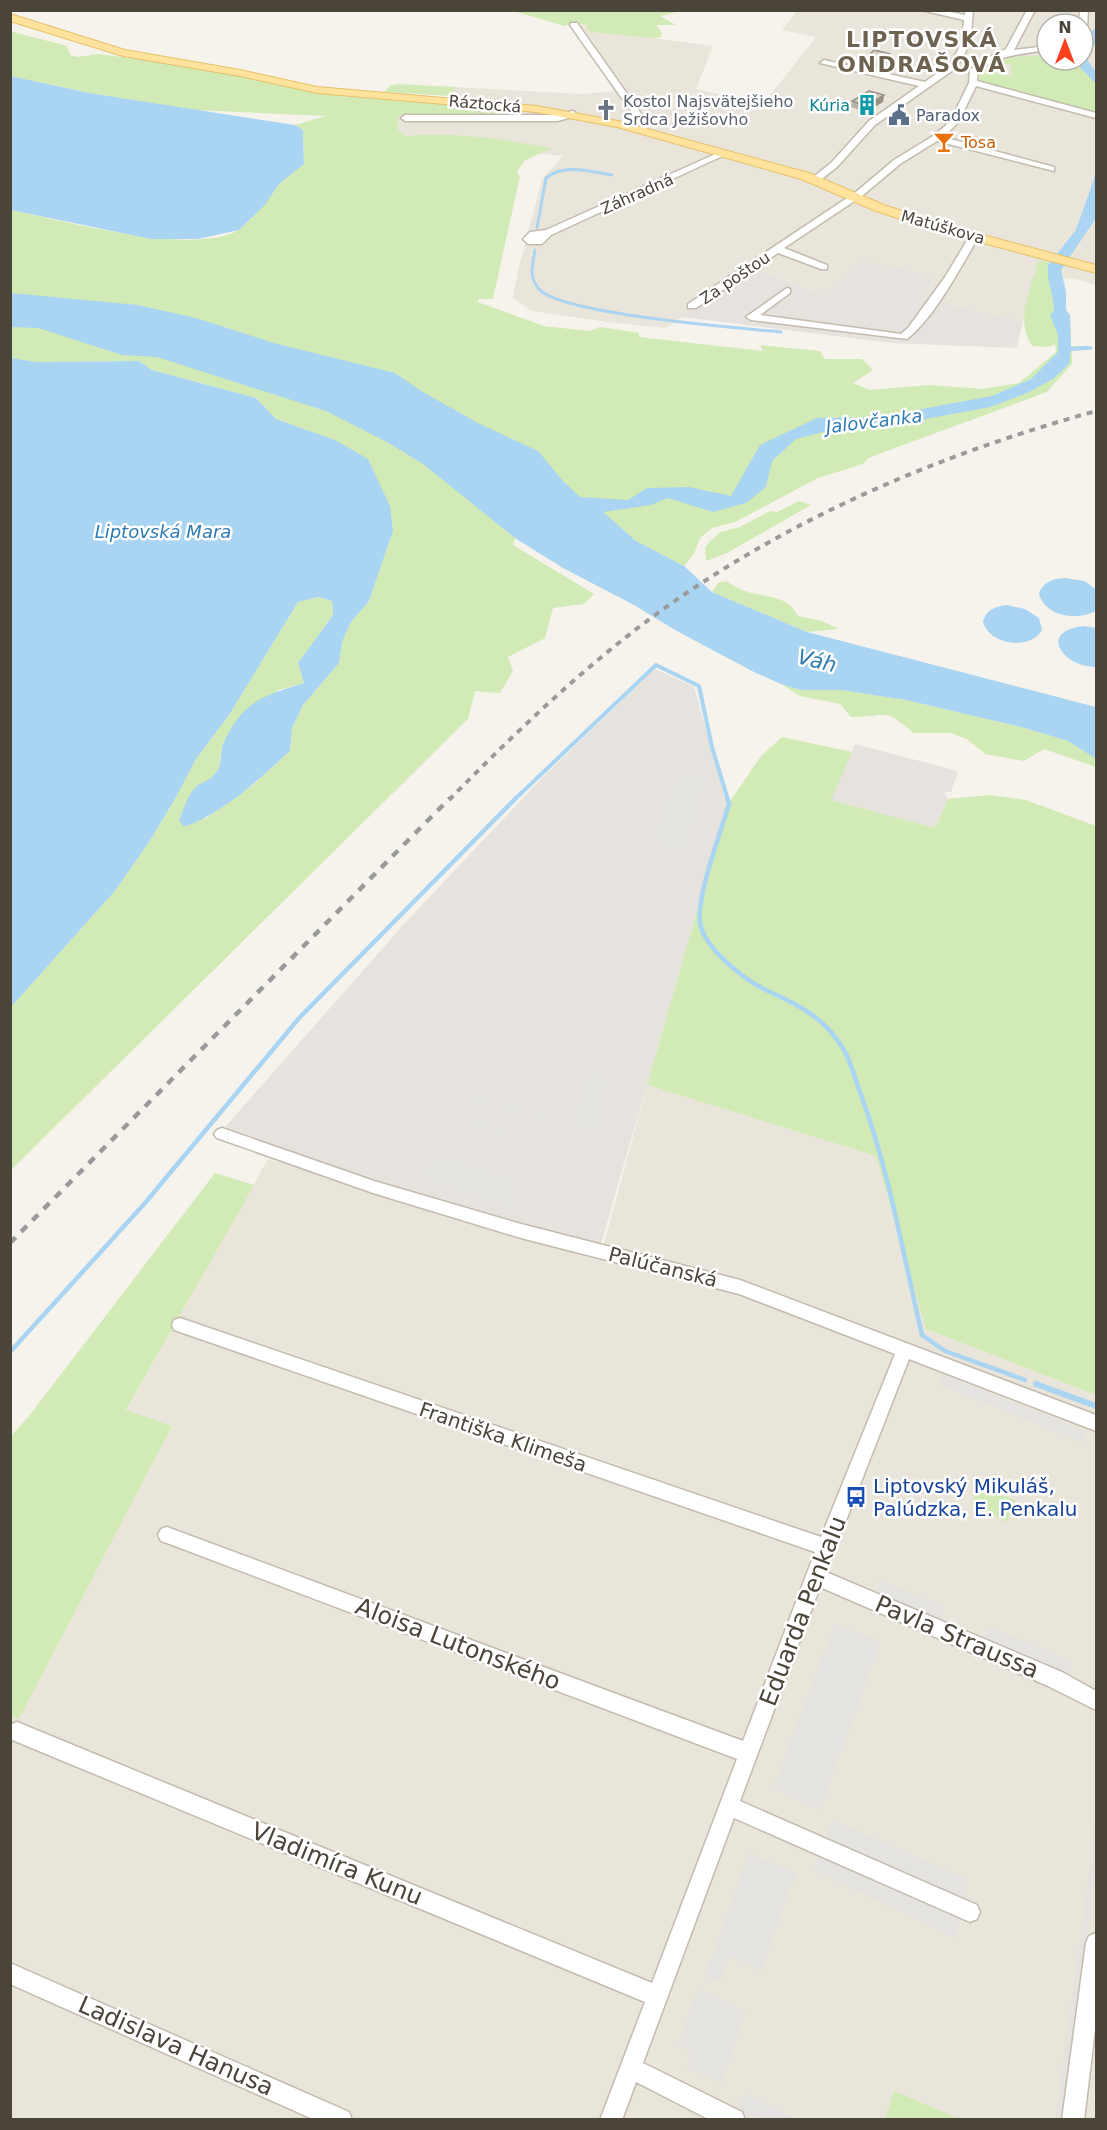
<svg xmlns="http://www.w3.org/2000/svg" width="1107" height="2130" font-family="'DejaVu Sans',sans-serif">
<rect width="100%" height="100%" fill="#f6f3ec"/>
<g fill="#eae5da" fill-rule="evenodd">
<path d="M797,11H1096V285L1076,279L1034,277L1023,321L921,299L933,278L825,296L755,269L666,328L614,323L532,311L513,298L518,271L542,179L563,156L453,144L405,141L398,131V116L511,113L515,104L450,97L455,87L584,94L614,91L568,19L573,23L653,38L713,46L696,89L763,104L816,37L782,30ZM1047,24H1083V60H1047Z"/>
<polygon points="647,1085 876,1156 926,1329 1096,1395 1096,2119 960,2119 894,2092 885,2120 11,2119 10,1716 19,1719 172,1426 126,1411 268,1159 601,1255"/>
</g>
<g fill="#e6e2dd">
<polygon points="863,260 934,277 922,299 1023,321 1017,348 891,343 681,317 755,269 825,296"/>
<polygon points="655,669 694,687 727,806 601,1244 519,1224 381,1183 225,1127 405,923 545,775"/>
<polygon points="855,744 958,771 951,792 944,792 948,799 935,828 830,800"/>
</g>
<g fill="#d2eab5">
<polygon points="675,10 677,12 660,16 676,25 656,25 662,33 661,37 653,38 590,32 586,25 573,23 565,26 513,11"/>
<path d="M10,31L67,46L70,55L77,57L98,54L130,58L248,77L342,96L513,109L511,113L398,116V130L406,136C458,132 501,139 552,148L524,161L517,172L520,176L493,299H479L478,302L544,326L589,331L601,327L639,333V337L763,351L760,345L820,351L825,359H862L873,370L853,383L870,390L930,385L982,389L1019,383L1056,352L1055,344L1049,347L1032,346C1017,321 1027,304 1033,277L1037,272L1036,265L1039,262H1049C1044,278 1062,301 1051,314L1070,315L1071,346H1089L1092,349L1072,351V364L1047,392L868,458L863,464L818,478L735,522L712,528L700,538L694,554L684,566L636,541L602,512L515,538L513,545L594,594L584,604L553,608L545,638L508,657L513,671L500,693L475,691L468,719L11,1170V1007L114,892L149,842L175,799L196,759L229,715L298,602L318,597L332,601L333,615L298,663L304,683L278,690L222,747L219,767L211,780L196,787L205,819L253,785L290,751L292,728L303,705L339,663L342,642L351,622L369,601L393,531L335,440L276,419L256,398L152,370L139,361L36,362L11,358V210C62,220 196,258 240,229C257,217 265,198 279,184C286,176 296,170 304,164L303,130L295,125L326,116L195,110L89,93L11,76Z"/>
<polygon points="1047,55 1047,60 1077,60 1078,65 1096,84 1096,114 982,82 978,79 981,71 990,62 1007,68 993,65 987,69 988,71 1009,76 1013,75 1010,71 1013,65 998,62 1013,57"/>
<polygon points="397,84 455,87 451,96 384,92 390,86"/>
<polygon points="799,501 811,505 727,553 706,561 705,548 711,540 721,532 740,527 770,511 777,512"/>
<path d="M726,581C733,585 740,590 748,592C767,598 788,595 798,616L822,621L839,629L807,632L712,592L718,583Z"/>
<path d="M781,684L801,690H841L906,700L1025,728L1068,741L1096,759V767L1044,749L1024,761L985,754L967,739L951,733H913C882,705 887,718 851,717L840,704L800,696Z"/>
<polygon points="782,737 852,752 831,800 935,828 948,799 990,795 1026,800 1096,826 1096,1395 926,1329 876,1156 647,1085 727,806 761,756"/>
<polygon points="215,1173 254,1185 126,1410 172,1426 19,1719 10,1716 10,1437 29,1416"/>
<polygon points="979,1486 1015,1500 1007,1522 971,1506"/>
<polygon points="894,2091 960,2119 885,2119"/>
</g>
<g fill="#e5e3e0">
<polygon points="677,768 709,772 689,849 649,846"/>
<polygon points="588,1071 612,1076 598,1121 602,1123 598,1135 569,1129"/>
<polygon points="474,1093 547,1111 543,1121 470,1103"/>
<polygon points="463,1112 516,1132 510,1142 457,1121"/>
<polygon points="433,1152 516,1178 516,1213 416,1176"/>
<polygon points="942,1374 1086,1431 1083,1443 939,1384"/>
<polygon points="880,1580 944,1607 941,1620 875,1593"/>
<polygon points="835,1623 881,1642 820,1810 773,1788"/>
<polygon points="987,1626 1053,1653 1073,1664 1069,1677 983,1638"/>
<polygon points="833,1820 967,1879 965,1902 956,1938 813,1870"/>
<polygon points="1096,1822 1096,1869 1063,2119 1055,2120"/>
<polygon points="749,1853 796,1873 761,1971 730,1956 719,1982 705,1976"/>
<polygon points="698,1989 746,2012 722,2083 687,2068 692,2052 678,2045"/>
<polygon points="745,2093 797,2119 756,2119 739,2111"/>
</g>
<g fill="#a9d4f2">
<polygon points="1096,27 1096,44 1091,48 1088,61 1096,72 1096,84 1078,65 1077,60 1083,60 1083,40"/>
<polygon points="11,76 89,93 295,125 303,130 304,164 279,184 264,206 239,230 198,239 151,239 11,210"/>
<path d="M1096,173V218L1061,270L1066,292V310L1070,315L1071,349L1069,364L1053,379L1029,392L990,407L899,424L835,429L796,439L772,461L766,487L746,503L713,512L668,498L651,505L603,512L636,541L684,566L712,592L807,632L1096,707V759L1068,741L1025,728L906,700L841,690H801L781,684L754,672L675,630L634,605L563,568L515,538L423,464L387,442L326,411L157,357L122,355L38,328L11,327V293L138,305L196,318L274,343L395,373L423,392L476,422L538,451L563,481L580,497L628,500L647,488L689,487L731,496L760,445L817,418L879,417L992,396L1031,379L1058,352V335L1050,315L1054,310C1054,295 1046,280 1048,265L1076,230Z"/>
<path d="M11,358L36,362L139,361L152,370L256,398L276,419L335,440L368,459L390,506L393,531L369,601L351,622L342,642L339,663L303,705L292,728L290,751C258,780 225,812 184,827L179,820C183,811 188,794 196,787C204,780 210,782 217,771C222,763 220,753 223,744C243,701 262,696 304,683L298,663L333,615L332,601L318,597L298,602L229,715L196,759L175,799L149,842L114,892L11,1007Z"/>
<path d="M1065,578L1084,581L1096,589V611C1078,621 1044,617 1039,593C1044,581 1053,579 1065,578Z"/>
<path d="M1006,605L1025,609L1039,618L1042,630C1030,651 988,645 983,621C987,609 995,607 1006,605Z"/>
<path d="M1085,626L1096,628V667C1062,667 1037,630 1085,626Z"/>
</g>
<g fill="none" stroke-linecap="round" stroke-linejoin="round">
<g stroke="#a9d4f2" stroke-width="3">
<path d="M537,228L546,178C565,163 590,172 612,175"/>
<path d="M535,250C533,264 528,277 539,289C560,314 740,328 781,332"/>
<polyline points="1067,349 1091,348"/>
</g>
<g stroke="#a9d4f2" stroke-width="4">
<polyline points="1067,349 1087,348"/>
<polyline points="514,800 656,665 699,686 712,747 728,800"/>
</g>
<g stroke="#a9d4f2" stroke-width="4.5">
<path d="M727,798L729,804C721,832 696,897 700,923C705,950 746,981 770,992C801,1006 826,1019 844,1050C851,1062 855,1079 860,1092C889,1170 903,1254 922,1335L945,1351L1025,1380"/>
<polyline points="10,1352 145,1203 300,1017 516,798"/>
</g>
<polyline stroke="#a9d4f2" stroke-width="6" points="1036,1384 1096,1406"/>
<defs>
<g id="minor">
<path d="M921,10H941L965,15V10H973L970,44L956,68L875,125L837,167L818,182H812V178L831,163L869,121L919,86L820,63L824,60L925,82C954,61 961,56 964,20Z"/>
<path d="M1027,10H1035L1014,50L1047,46V50C1022,54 998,55 978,71L977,81L1096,113V118L976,86L958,123L943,137L1054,167V171L937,141L900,164L862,196L784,248L827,265V269H821L778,253L696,308H688V304L856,192L894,160L933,136L950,122L969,83L970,70L979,62L1006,49Z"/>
<polygon points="1080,10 1088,10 1087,28 1083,30 1083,24 1079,24"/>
<polygon points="571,23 577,23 647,122 646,132 640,132 640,124 570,25"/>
<polygon points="572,111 575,112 575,116 558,121 405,121 401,118 405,115 558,115"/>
<polygon points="722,151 729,153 551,235 542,244 528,244 523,239 530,232 546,230"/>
<path d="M971,234L979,236C961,267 934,318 907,339L751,320L746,317L787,288L790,289V293L760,315L901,334L908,328L945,277Z"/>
<polygon points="222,1128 374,1181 521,1224 740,1280 1096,1415 1096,1431 909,1359 826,1572 1062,1672 1096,1691 1096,1710 1048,1686 820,1587 740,1801 977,1905 980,1912 977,1919 970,1922 734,1818 643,2063 742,2112 745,2120 710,2120 636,2082 622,2120 600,2120 645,2002 10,1739 10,1725 17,1722 652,1983 737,1759 167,1543 161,1541 158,1535 161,1529 167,1527 743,1741 815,1552 180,1332 174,1330 172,1325 174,1320 180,1318 821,1537 895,1354 739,1294 521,1238 373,1193 217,1138 214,1134 217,1130"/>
<polygon points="1096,1933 1096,2021 1084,2120 1062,2120 1086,1943 1089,1936"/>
<polygon points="10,1963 349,2112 352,2120 315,2120 10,1984"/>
</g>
<polygon id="major" points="10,14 125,50 240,70 317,87 536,106 618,121 809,173 884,205 942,224 1096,265 1096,273 934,230 876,211 801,179 617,127 536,112 317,93 240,76 123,56 10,21"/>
</defs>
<use href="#minor" stroke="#c2bbae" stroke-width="3"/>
<use href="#major" stroke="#e6c16a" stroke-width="2"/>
<use href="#minor" fill="#fff" fill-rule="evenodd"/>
<use href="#major" fill="#ffe39c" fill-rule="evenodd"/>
<path stroke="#9a9a9a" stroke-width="4" stroke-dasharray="6 6" stroke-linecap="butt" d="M449,800C510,738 573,677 643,624C779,522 934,456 1096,411"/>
<polyline stroke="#9a9a9a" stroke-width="4.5" stroke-dasharray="8 8" stroke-linecap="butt" points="10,1243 450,798"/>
</g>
<g fill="#bab2a6">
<polygon points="864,60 889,60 880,70 863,66"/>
<polygon points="884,95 883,102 866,112 851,107 852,101"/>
</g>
<g fill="#979187">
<polygon points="890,54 889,60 880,70 881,63"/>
<polygon points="884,95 883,102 866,112 866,106"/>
</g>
<g fill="#d8cfc1" stroke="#979187" stroke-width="1.5">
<polygon points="874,50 890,54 881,63 864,60"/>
<polygon points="869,91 884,95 866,106 852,101"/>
</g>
<defs>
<symbol id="building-bare" viewBox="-9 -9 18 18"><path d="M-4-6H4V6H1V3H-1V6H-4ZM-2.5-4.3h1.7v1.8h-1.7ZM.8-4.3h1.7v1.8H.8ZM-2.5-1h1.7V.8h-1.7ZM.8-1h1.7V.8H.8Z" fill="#0f9aa8" stroke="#fff" stroke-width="2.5" paint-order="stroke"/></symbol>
<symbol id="church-bare" viewBox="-9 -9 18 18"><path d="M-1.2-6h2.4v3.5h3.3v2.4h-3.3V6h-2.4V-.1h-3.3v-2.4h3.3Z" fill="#6b7280" stroke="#fff" stroke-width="2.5" paint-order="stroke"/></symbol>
<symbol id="civic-bare" viewBox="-9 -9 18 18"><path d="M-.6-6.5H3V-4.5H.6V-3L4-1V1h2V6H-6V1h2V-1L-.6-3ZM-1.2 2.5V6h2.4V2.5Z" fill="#5c6f8a" stroke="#fff" stroke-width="2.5" paint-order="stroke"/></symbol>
<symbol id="bar-bare" viewBox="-9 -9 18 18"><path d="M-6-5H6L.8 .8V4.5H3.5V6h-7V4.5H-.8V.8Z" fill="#e8710a" stroke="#fff" stroke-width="2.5" paint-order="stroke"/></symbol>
<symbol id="bus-bare" viewBox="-9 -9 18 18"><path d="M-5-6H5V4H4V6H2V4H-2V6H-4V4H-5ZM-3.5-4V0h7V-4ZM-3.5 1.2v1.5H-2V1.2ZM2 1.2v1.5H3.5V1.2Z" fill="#1a4fb4" stroke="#fff" stroke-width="2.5" paint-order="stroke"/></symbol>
</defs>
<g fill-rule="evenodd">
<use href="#building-bare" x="852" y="90" width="30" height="30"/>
<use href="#church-bare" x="591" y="95" width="30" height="30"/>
<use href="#civic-bare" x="884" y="100" width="30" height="30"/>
<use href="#bar-bare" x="929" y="127" width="30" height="30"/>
<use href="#bus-bare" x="841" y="1482" width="30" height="30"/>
</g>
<g text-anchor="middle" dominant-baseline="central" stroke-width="5" stroke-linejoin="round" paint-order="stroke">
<g font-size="16" fill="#5b616d" stroke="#fff" text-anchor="start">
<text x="623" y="101">Kostol Najsvätejšieho<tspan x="623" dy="18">Srdca Ježišovho</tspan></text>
</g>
<g font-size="16" fill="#4b4439" stroke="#fff">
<text transform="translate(485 104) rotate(5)">Ráztocká</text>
<text transform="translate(637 194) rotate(-24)">Záhradná</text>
<text transform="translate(943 227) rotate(16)">Matúškova</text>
<text transform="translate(735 278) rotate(-34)">Za poštou</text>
</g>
<g font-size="16" fill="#0d838f" stroke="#fff" text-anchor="end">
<text x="850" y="105">Kúria</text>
</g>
<g font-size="16" fill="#4e5e75" stroke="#fff" text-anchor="start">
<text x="916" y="115">Paradox</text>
</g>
<g font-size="16" fill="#c56008" stroke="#fff" text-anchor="start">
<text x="961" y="142">Tosa</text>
</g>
<g font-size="18" font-style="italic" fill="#2e7ab2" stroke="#fff">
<text transform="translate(874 421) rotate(-7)">Jalovčanka</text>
<text x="163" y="531">Liptovská Mara</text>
</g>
<g font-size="20" fill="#4b4439" stroke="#fff">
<text transform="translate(663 1267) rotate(14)">Palúčanská</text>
<text transform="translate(503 1437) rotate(19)">Františka Klimeša</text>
</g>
<g font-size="20" fill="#164399" stroke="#fff" text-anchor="start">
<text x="873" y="1486">Liptovský Mikuláš,<tspan x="873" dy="23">Palúdzka, E. Penkalu</tspan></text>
</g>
<g font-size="21" font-style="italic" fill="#2e7ab2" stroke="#fff">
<text transform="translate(817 661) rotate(14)">Váh</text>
</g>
<g font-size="22" font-weight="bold" letter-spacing="1.5" fill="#6e6250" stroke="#fff">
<text x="922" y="39">LIPTOVSKÁ<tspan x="922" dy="25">ONDRAŠOVÁ</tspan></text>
</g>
<g font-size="24" fill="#4b4439" stroke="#fff">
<text transform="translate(803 1611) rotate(-69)">Eduarda Penkalu</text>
<text transform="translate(957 1637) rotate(23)">Pavla Straussa</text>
<text transform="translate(458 1644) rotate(21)">Aloisa Lutonského</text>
<text transform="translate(337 1864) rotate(22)">Vladimíra Kunu</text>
<text transform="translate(176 2046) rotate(24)">Ladislava Hanusa</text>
</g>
</g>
<rect width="1107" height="2130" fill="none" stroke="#4b4439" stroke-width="24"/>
<g transform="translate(1065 42)"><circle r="28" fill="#ffffff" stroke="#b7b4b0" stroke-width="1.5"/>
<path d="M0-4.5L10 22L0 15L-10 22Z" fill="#fc3f1d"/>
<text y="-9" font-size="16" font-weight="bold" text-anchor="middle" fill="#4b4439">N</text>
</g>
</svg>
